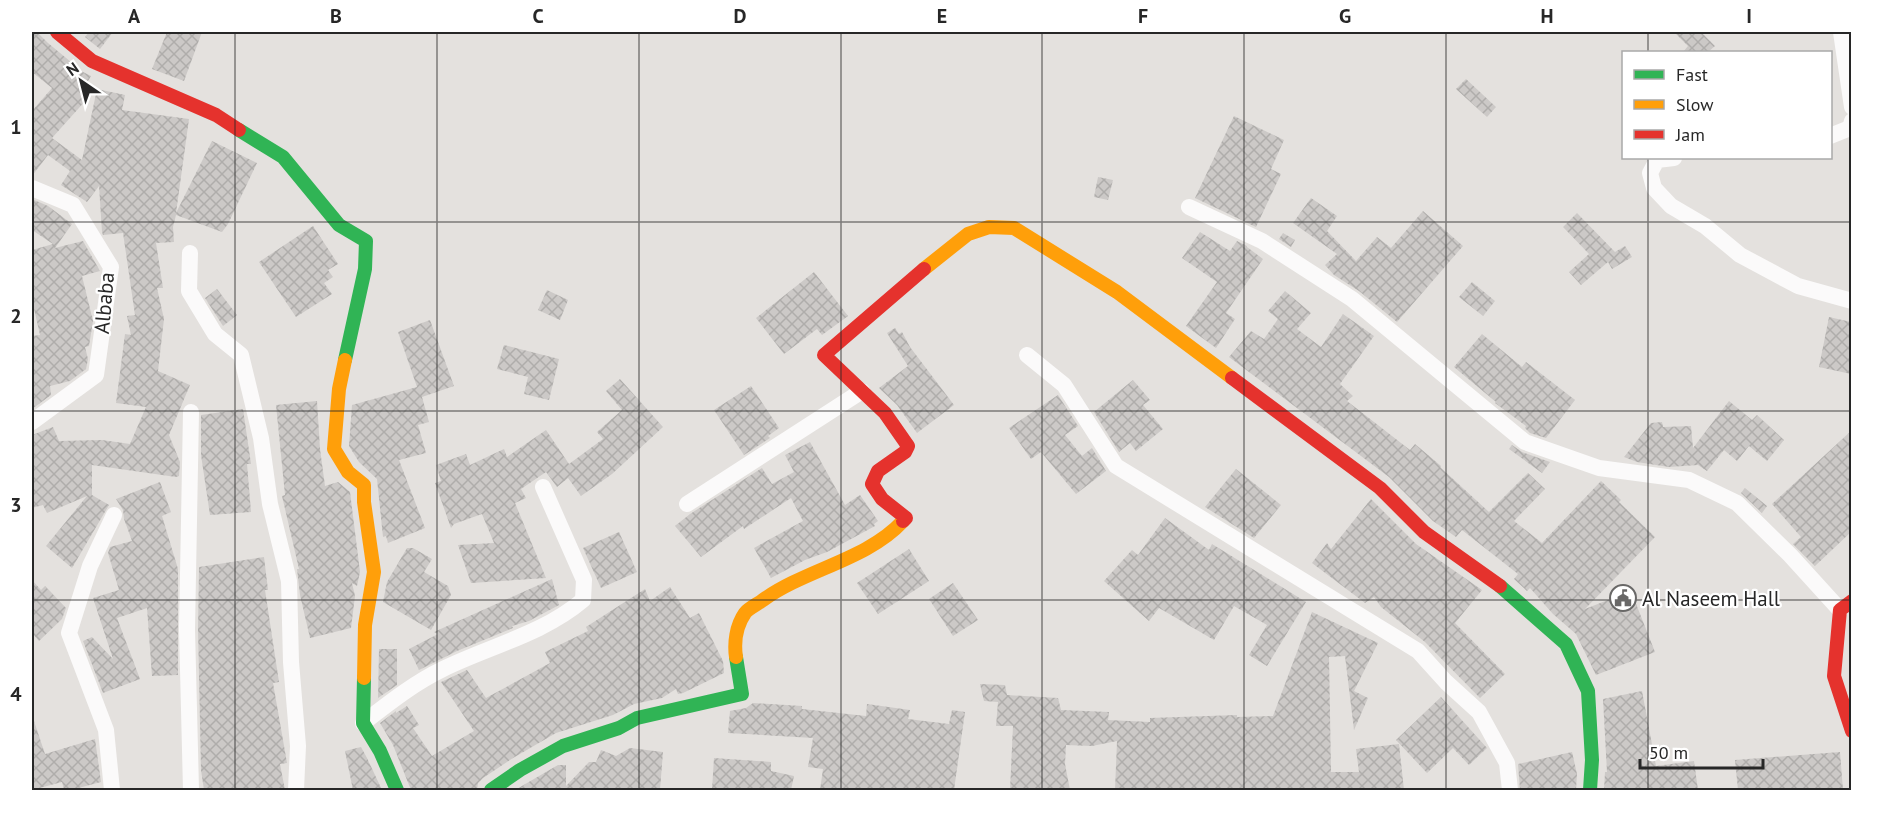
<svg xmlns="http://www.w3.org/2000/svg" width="1883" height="822" font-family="'PT Sans',sans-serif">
<defs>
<pattern id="building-cross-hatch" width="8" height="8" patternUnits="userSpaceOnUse" patternTransform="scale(1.5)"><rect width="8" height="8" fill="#ccc9c7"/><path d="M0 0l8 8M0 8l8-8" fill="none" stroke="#afadab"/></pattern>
</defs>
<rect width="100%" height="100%" fill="#e4e1de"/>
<g fill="url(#building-cross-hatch)">
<polygon points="32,32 37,32 48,43 83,72 91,76 85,86 96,89 52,138 82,160 97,89 125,95 122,110 189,119 176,213 212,141 257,163 228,224 222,232 176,215 173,227 174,242 156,243 163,288 157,288 164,319 158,371 190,385 169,435 180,462 179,476 176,477 92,465 92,495 109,505 72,568 46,546 87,496 47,513 43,505 32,508 32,435 53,427 59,441 102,440 130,444 146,407 116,403 125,334 131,335 127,316 135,315 123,233 103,235 102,232 99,186 87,202 61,185 70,171 48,155 32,176 32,111 52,88 32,72"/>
<polygon points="89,32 113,32 100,49 85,37"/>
<polygon points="167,32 202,32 184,81 152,69"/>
<polygon points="1674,32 1701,32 1715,46 1708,52 1683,52 1688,46"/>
<polygon points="1466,79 1496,107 1487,117 1456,89"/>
<polygon points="1234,116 1284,140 1271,169 1281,174 1256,227 1195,198"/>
<polygon points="1098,177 1113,180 1108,200 1094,197"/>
<polygon points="1311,198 1337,216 1327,231 1356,261 1377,237 1391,248 1423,211 1463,246 1397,322 1359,291 1334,275 1325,265 1337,254 1293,223"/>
<polygon points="32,199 48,206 72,224 55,248 83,241 100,271 82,276 93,321 89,346 85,347 88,359 86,369 70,381 50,386 51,395 32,409 32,336 40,335 32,300 32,250 53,244 32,230"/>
<polygon points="1577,213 1615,252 1625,246 1632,257 1612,269 1608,262 1581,285 1569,272 1589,254 1563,227"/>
<polygon points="313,226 338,264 328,270 333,277 324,283 332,294 296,317 259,262"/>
<polygon points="1200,232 1230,251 1237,241 1247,246 1247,247 1263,259 1226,313 1235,319 1216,348 1186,326 1217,282 1182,258"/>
<polygon points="1283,233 1295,240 1291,247 1279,239"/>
<polygon points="814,272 848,316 822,335 817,329 784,354 756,318"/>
<polygon points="1472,282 1495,301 1483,316 1459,297"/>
<polygon points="217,289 237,315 223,326 205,298"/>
<polygon points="547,290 568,300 560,320 538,310"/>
<polygon points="1285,291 1311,313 1297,329 1321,347 1343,314 1374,336 1340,384 1353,396 1347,401 1410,450 1415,444 1441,466 1440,467 1489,512 1528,473 1545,489 1514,521 1542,543 1601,481 1621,500 1619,502 1655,537 1585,609 1631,591 1655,652 1596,675 1576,634 1553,614 1530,588 1527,591 1514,579 1518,574 1462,530 1456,537 1433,521 1389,477 1229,357 1251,331 1264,339 1278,319 1268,311"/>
<polygon points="1829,317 1851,322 1851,374 1819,367"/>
<polygon points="430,320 454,386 422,397 429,422 418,425 426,453 399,460 425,528 388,543 386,536 383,537 377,479 359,462 349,446 352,405 417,387 398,332"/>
<polygon points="895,328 899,334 902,332 910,347 954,405 917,433 897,405 879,388 908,366 887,333"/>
<polygon points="1482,334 1522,367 1526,362 1575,400 1546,438 1530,433 1525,428 1526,426 1495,403 1496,402 1454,367"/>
<polygon points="504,345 559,359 549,400 524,394 528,377 497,369"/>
<polygon points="620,379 663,427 612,474 581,496 568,478 557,487 546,472 521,489 526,498 515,503 546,578 471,583 458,545 494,543 482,514 454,524 451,528 435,483 441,481 436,465 466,454 470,465 504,449 507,457 546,430 569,464 603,439 597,432 622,410 606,391"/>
<polygon points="1133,380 1150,400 1143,405 1163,429 1136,451 1130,443 1119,452 1094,412"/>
<polygon points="751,386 779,428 768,436 770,438 744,455 714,410"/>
<polygon points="1058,395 1078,426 1065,435 1082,456 1092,448 1106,471 1076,494 1041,452 1031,459 1009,428"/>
<polygon points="317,401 320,449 325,486 338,482 350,492 360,572 357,586 352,583 355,596 351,628 310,638 300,595 297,569 299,569 282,496 285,495 276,405"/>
<polygon points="1729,401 1752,420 1757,415 1784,440 1767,461 1749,446 1737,461 1724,450 1707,471 1698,465 1669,467 1637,462 1624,457 1651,423 1662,422 1663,427 1691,426 1693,448"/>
<polygon points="243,409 251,464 247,464 251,512 210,515 201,455 201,415"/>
<polygon points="1851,431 1851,532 1815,566 1793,544 1801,537 1772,504"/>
<polygon points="810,442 845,505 860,495 878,521 874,524 875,526 827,552 805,560 771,578 754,548 803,521 791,498 744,529 743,526 701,557 675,526 690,514 762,468 772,484 794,472 785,455"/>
<polygon points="1512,445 1522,452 1550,462 1542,473 1509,449"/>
<polygon points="1236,469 1281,505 1254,538 1205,507"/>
<polygon points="160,482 171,512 162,516 178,569 178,675 152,676 147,608 117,618 140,679 103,693 83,641 92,637 113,659 93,598 119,590 108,553 110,547 132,541 124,519 123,510 116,499"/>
<polygon points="1745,488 1767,506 1762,513 1741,493"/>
<polygon points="1371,499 1416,544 1482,590 1455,623 1505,674 1480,698 1425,642 1381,607 1374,597 1365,603 1312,563 1327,543 1331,549"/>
<polygon points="1165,518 1209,550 1212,544 1306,602 1267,666 1249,655 1267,625 1234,606 1214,640 1159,608 1149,621 1104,581 1132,550 1138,555"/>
<polygon points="619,532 637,572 601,588 583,548"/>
<polygon points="407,548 413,548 432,559 424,572 448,586 451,595 431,630 383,602 387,582"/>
<polygon points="909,549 929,581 878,614 857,583"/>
<polygon points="264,557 268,590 265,590 279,682 273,683 287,763 280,764 285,790 204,790 201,770 198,629 199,567"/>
<polygon points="552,579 559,605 529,621 512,626 513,628 457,651 419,670 409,649 438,634 434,632"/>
<polygon points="32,580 41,590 45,586 66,608 62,619 39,641 32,633"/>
<polygon points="953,583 978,620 953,636 929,599"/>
<polygon points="670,587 690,618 699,613 723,661 724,673 683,693 678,694 676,689 662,698 634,704 613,715 556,733 513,758 483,778 478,783 477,790 411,790 393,745 380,723 396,711 396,713 407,706 419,725 413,728 432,756 474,731 441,682 467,670 486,698 550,663 545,652 588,631 586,627 645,589 650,601"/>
<polygon points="1312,612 1378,643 1354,691 1368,698 1354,730 1345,656 1329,657 1331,772 1359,772 1356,749 1399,744 1404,790 1115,790 1117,741 1092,746 1066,745 1065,764 1070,790 1010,790 1013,726 996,726 998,702 984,701 980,684 1005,685 1007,695 1058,698 1061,710 1109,712 1108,720 1150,722 1150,718 1237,715 1237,717 1273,716"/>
<polygon points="379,649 397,649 397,685 378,698"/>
<polygon points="1642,691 1656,766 1694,761 1698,790 1604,790 1605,772 1607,772 1603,699"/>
<polygon points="1441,697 1487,748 1469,765 1453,748 1427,773 1396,740"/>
<polygon points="753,703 802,706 802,709 866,716 867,704 910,710 908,719 949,724 952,710 965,712 954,790 820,790 823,769 808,767 813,738 728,733 730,711 746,708"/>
<polygon points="34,721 45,754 95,739 101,782 71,790 64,790 62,782 32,790 32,722"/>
<polygon points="361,747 367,758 382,790 353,790 345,751"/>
<polygon points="630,748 663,752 660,790 515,790 558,765 566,765 566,786 589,762 596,762 601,750 616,756"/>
<polygon points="1572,752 1577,774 1576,790 1520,790 1518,764"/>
<polygon points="1840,752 1843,790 1738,790 1735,760"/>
<polygon points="714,758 771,762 771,771 794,776 791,790 712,790"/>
</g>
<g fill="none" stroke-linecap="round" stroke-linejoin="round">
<g stroke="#fbfafa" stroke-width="16">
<polyline points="1841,32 1852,107"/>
<polyline points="1830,136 1850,128 1852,121"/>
<polyline points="1674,158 1657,160 1650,173 1654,188 1671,206 1705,226 1740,255 1798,286 1852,301"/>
<polyline points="32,188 73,205 111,267 96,375 32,422"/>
<polyline points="1189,207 1262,241 1352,299 1525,442 1599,468 1689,480 1737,503 1790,555 1840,610"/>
<polyline points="190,253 189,291 215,334 241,355 261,438 270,504 289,581 291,662 298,746 296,790"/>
<polyline points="1027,355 1064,385 1116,466 1418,651 1446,682 1479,712 1507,763 1510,790"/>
<polyline points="191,412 187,629 191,790"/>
<polyline points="687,504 862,391"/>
<path d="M363,723C389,703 414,683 443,669C490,646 543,634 583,600L584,580L543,487"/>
<polyline points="112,790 106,730 69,633 90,566 114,515"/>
</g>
<g stroke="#30b455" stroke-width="14">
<polyline points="239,130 283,157 339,225 366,241 365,269 345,360"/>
<polyline points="1500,586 1566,644 1588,691 1592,760 1590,790"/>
<polyline points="364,678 363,723 380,751 397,790"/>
<polyline points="491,790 520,770 563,746 619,728 637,718 742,694 736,657"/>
</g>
<g stroke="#ff9f0a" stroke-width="14">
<polyline points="924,269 968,234 989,227 1014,228 1117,292 1232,378"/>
<polyline points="345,360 339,389 334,449 348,472 364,485 364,502 374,572 365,625 364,678"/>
<path d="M736,657C734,643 736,626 745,613C749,608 758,604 763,600C806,569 867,560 903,521"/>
</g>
<g stroke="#e5322d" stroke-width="14">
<polyline points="57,32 92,61 216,115 239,130"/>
<polyline points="1232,378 1380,488 1424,532 1500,586"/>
<polyline points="903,521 906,518 882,499 872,484 878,471 905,452 908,446 885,413 824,355 924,269"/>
<polyline points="1852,601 1840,610 1834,676 1852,731"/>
</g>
</g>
<path fill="none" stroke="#272727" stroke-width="1.5" stroke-opacity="0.55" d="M235,32V790M437,32V790M639,32V790M841,32V790M1042,32V790M1244,32V790M1446,32V790M1648,32V52M1648,158V790M32,222H1852M32,411H1852M32,600H1852"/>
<defs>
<symbol id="civic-ring" viewBox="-11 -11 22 22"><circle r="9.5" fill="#fff" stroke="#696867" stroke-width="1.5"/><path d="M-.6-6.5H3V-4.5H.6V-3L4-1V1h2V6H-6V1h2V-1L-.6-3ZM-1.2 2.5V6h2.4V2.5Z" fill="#696867"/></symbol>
</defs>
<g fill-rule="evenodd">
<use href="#civic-ring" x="1608" y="583" width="30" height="30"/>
</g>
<g text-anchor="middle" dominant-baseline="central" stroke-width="4.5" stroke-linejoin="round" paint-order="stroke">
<g font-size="21" fill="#272727" stroke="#fff">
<text transform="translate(104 303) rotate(-85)">Albaba</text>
</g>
<g font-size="21" fill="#272727" stroke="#fff" text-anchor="start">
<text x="1642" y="598">Al Naseem Hall</text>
</g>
</g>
<rect width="1883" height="822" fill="none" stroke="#ffffff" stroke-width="66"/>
<rect x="1622" y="51" width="210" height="108" fill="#ffffff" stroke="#a9a9a9" stroke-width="1.5"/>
<rect x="1634" y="70" width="30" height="9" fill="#30b455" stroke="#a9a9a9" stroke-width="1.5"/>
<text x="1676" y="81" font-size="18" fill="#272727">Fast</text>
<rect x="1634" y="100" width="30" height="9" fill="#ff9f0a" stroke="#a9a9a9" stroke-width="1.5"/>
<text x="1676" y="111" font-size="18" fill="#272727">Slow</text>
<rect x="1634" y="130" width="30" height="9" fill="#e5322d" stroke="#a9a9a9" stroke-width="1.5"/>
<text x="1676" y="141" font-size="18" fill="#272727">Jam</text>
<g transform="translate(81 81) rotate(325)" stroke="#ffffff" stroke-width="4.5" paint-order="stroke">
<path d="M0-4.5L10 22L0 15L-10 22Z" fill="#272727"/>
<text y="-9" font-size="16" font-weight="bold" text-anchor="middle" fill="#272727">N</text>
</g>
<path d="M1640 759v9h123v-9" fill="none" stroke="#272727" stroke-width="3"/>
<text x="1649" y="759" font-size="18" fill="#272727" stroke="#ffffff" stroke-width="4.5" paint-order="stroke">50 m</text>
<rect x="33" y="33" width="1817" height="756" fill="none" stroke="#272727" stroke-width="2"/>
<g font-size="20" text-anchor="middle" font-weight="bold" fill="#272727">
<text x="134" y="23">A</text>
<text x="336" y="23">B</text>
<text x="538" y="23">C</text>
<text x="740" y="23">D</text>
<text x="942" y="23">E</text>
<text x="1143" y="23">F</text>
<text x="1345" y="23">G</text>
<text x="1547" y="23">H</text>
<text x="1749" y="23">I</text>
<text x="16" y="134">1</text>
<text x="16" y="323">2</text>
<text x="16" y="512">3</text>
<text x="16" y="701">4</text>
</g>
</svg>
